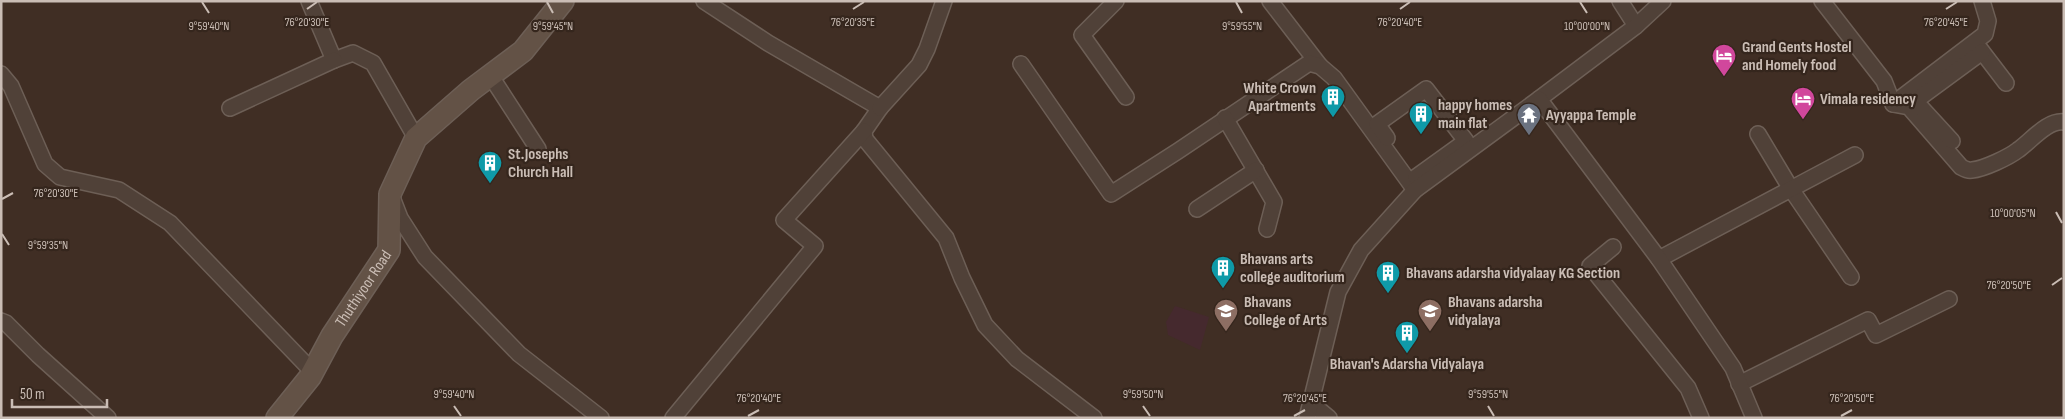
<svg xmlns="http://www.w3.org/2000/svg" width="2065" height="419" font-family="'Sofia Sans Condensed',sans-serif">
<rect width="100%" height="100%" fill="#402e24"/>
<polygon fill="#45292e" points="1175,306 1209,317 1200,350 1168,335 1166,322"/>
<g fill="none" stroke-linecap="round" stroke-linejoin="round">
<defs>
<g id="minor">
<polyline points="309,1 334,60 353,53 373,63 416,138"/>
<polyline points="704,1 768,43 880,108 864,131 865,139 946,238 962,278 985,325 1017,359 1094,418"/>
<polyline points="1116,1 1082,35 1126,97"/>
<polyline points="1270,1 1320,66"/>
<polyline points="1620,1 1636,26"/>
<path d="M1822,1L1884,81L1893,104L1909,107L1961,167C1965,169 1969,171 1972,170C1984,169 2009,157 2018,150C2031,141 2047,120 2064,122"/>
<polyline points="1977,45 2006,83"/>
<polyline points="1021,64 1111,194 1178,151 1309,63 1320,66 1334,78 1415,190"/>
<polyline points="1,74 11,86 45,164 60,177 119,190 170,223 313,372"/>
<polyline points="490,75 538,149"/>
<polyline points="1539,99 1636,26 1663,1"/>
<polyline points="1893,104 1985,34 1988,21 1982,1"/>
<polyline points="230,108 334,60"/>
<polyline points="880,108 919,65 927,49 944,1"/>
<polyline points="1225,118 1274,202 1267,229"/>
<polyline points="1758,134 1791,189 1851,277"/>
<polyline points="1387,138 1377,124 1426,89 1466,141 1416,177"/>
<polyline points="1952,141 1918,104 1918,99 1982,52"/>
<polyline points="393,200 400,218 425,257 519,354 601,418"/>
<polyline points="1197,209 1256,170"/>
<polyline points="1613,247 1590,266 1688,388 1701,418"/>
<polyline points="1659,259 1855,155"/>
<polyline points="1,321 6,323 38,355 108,418"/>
<polyline points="1739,384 1868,320 1876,335 1949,299"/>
<polyline points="1311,403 1329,418"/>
<polyline points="673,418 815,246 784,220 864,131"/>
<polyline points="1307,418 1338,292 1361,250 1415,190 1539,99 1659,259 1733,368 1754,418"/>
</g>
<g id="secondary">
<path id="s1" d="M277,418L310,377L332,336L389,250L390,194L416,138L471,90L523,51L563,1"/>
</g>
</defs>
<use href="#minor" stroke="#6d5f56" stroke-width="18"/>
<use href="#secondary" stroke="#6d5f56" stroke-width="24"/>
<use href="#minor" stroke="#504138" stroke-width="15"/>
<use href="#secondary" stroke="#635246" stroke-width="21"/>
</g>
<path fill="none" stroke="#cabdb5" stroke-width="2" d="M202,2L209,13M547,2L553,13M1236,2L1242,13M1580,2L1587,13M307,9L317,2M853,9L864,2M1400,9L1410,2M1946,9L1957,2M2,199L13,193M2056,212L2062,223M2,234L9,245M2052,285L2062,278M454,406L461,416M1143,406L1150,416M1488,406L1494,416M748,416L759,410M1294,416L1305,410M1841,416L1852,410"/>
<defs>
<symbol id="hotel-pin" viewBox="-11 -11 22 30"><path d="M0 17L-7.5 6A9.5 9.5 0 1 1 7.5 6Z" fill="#d1479c" stroke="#35261d"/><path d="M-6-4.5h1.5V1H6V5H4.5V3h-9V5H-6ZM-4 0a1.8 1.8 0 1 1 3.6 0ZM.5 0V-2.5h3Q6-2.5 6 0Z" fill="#fff"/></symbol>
<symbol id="building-pin" viewBox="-11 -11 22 30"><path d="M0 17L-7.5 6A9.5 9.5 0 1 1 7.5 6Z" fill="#0f9aa8" stroke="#35261d"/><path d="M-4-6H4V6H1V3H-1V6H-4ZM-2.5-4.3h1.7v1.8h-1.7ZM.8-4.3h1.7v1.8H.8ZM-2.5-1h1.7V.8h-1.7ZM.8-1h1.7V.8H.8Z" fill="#fff"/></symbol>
<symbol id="temple-pin" viewBox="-11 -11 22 30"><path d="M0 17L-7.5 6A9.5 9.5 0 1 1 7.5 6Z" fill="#6b7280" stroke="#35261d"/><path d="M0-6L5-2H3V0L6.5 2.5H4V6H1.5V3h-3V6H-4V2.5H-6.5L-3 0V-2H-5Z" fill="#fff"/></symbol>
<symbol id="university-pin" viewBox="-11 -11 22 30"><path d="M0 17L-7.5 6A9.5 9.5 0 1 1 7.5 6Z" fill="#8d6e63" stroke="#35261d"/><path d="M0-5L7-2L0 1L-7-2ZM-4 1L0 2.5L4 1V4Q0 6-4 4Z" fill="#fff"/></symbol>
<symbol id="school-pin" viewBox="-11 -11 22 30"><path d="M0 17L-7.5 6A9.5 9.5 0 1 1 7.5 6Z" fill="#8d6e63" stroke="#35261d"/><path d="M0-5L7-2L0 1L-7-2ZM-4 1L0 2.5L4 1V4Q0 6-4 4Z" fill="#fff"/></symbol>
</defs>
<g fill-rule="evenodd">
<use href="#hotel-pin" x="1710" y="42" width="28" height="38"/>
<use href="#building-pin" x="1319" y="83" width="28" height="38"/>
<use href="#hotel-pin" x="1789" y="85" width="28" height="38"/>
<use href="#building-pin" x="1407" y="100" width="28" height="38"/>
<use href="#temple-pin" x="1515" y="101" width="28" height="38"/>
<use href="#building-pin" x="476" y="149" width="28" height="38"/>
<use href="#building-pin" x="1209" y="254" width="28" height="38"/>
<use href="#building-pin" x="1374" y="259" width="28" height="38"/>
<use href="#university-pin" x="1212" y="297" width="28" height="38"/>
<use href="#school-pin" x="1416" y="297" width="28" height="38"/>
<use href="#building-pin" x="1393" y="319" width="28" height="38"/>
</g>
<g text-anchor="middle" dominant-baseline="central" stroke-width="4.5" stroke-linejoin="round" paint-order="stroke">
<g font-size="16" font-weight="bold" fill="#cabdb5" stroke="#35261d" text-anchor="start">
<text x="1742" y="47">Grand Gents Hostel<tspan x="1742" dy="18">and Homely food</tspan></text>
<text x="1316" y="88" text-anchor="end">White Crown<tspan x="1316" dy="18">Apartments</tspan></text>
<text x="1820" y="99">Vimala residency</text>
<text x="1438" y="105">happy homes<tspan x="1438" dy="18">main flat</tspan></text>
<text x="1546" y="115">Ayyappa Temple</text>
<text x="508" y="154">St.Josephs<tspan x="508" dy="18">Church Hall</tspan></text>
<text x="1240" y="259">Bhavans arts<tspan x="1240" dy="18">college auditorium</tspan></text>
<text x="1406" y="273">Bhavans adarsha vidyalaay KG Section</text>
<text x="1244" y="302">Bhavans<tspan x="1244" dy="18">College of Arts</tspan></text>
<text x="1448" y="302">Bhavans adarsha<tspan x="1448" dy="18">vidyalaya</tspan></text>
<text x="1407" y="364" text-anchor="middle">Bhavan's Adarsha Vidyalaya</text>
</g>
<g font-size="16" fill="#cabdb5" stroke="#35261d">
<text stroke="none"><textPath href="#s1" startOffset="156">Thuthiyoor Road</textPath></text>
</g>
</g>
<g font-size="12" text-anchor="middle" fill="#cabdb5" stroke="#35261d" stroke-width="4.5" stroke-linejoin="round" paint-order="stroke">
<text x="307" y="26">76°20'30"E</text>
<text x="853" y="26">76°20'35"E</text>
<text x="1400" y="26">76°20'40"E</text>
<text x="1946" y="26">76°20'45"E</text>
<text x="553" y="30">9°59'45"N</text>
<text x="1242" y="30">9°59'55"N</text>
<text x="209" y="30">9°59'40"N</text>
<text x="1587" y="30">10°00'00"N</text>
<text x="56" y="197">76°20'30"E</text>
<text x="2013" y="217">10°00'05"N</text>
<text x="48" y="249">9°59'35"N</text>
<text x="2009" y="289">76°20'50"E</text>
<text x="454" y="398">9°59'40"N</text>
<text x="1143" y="398">9°59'50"N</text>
<text x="1488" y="398">9°59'55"N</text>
<text x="759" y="402">76°20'40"E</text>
<text x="1305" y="402">76°20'45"E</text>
<text x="1852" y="402">76°20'50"E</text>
</g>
<rect width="2065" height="419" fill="none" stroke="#cabdb5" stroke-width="5"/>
<path d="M12 399v8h95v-8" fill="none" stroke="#cabdb5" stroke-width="2.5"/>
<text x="20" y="399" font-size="15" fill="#cabdb5" stroke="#35261d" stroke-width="4" paint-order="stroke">50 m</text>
</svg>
